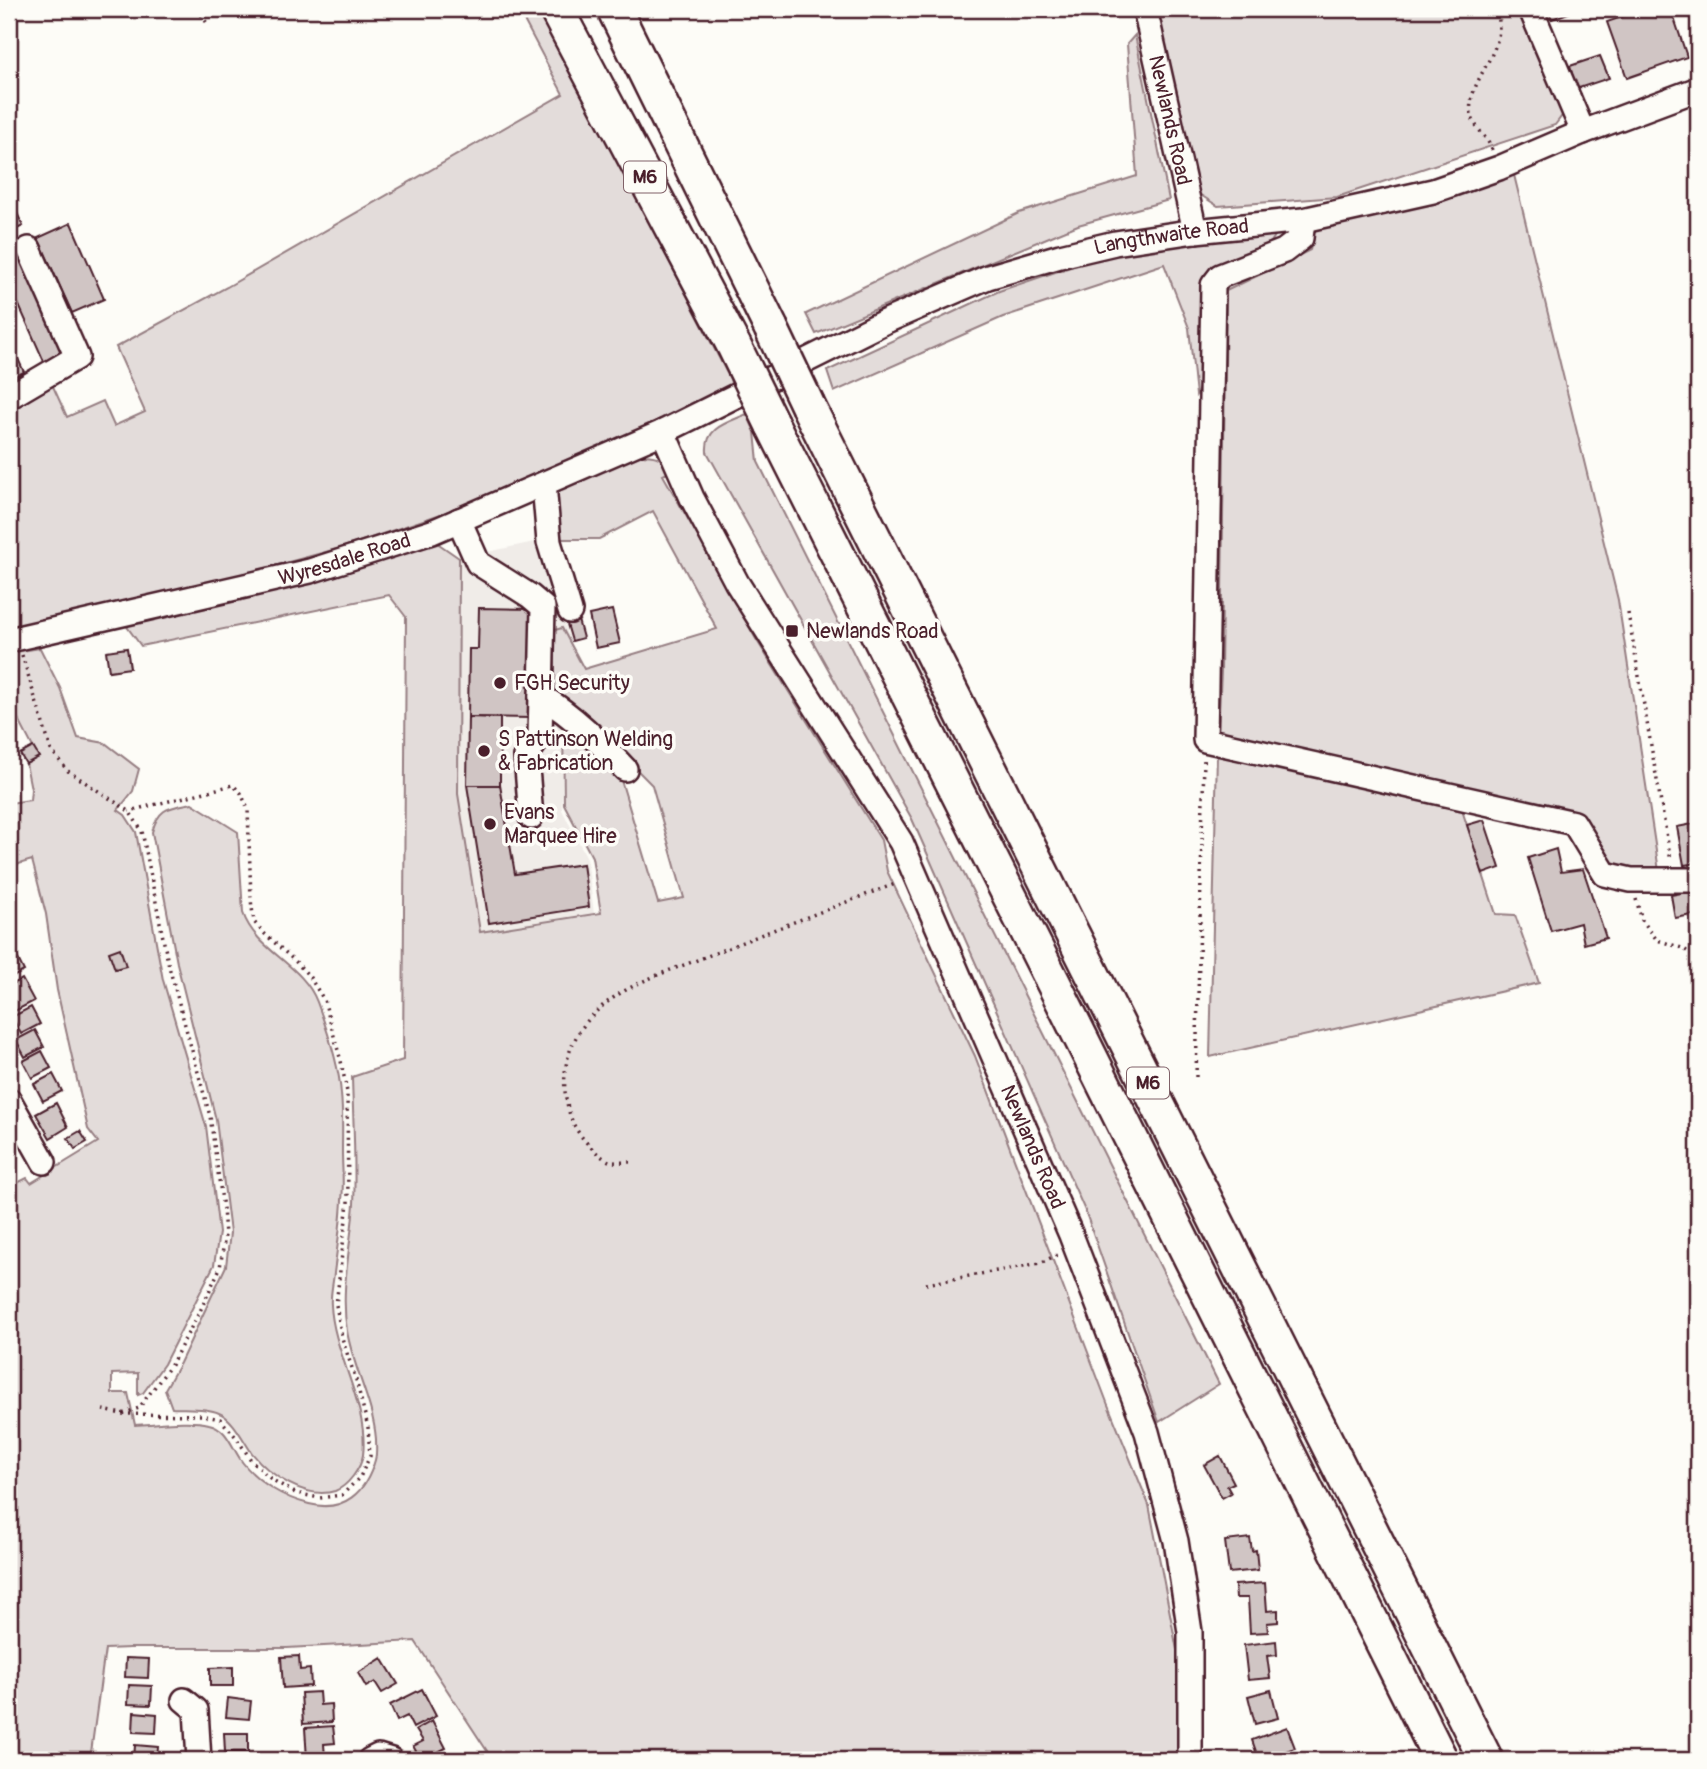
<svg xmlns="http://www.w3.org/2000/svg" width="1707" height="1769" font-family="Pangolin,sans-serif">
<rect width="100%" height="100%" fill="#fdfcf7"/>
<filter id="ink" filterUnits="userSpaceOnUse"><feTurbulence type="fractalNoise" baseFrequency=".0143" numOctaves="2"/><feDisplacementMap in="SourceGraphic" scale="14" xChannelSelector="R" yChannelSelector="G"/><feConvolveMatrix kernelMatrix="1 2 1 2 8 2 1 2 1" color-interpolation-filters="sRGB"/></filter>
<g filter="url(#ink)">
<polygon fill="#f0ece8" points="539,541 584,686 563,692 562,810 587,858 598,946 453,982 458,794 459,558"/>
<g fill="#e3dcda" stroke="#967e82" stroke-width="2">
<polygon points="518,9 539,9 730,379 732,387 527,482 438,515 344,547 141,602 17,628 9,620 9,406 52,384 67,417 103,401 114,426 145,412 116,347 227,287 563,94"/>
<polygon points="1156,9 1521,9 1564,113 1555,125 1337,197 1218,206 1194,191"/>
<polygon points="1135,35 1169,200 1078,225 816,334 806,314 1019,213 1137,176 1127,44"/>
<polygon points="1514,175 1618,600 1659,871 1609,866 1579,814 1218,734 1221,672 1226,291 1310,250 1315,229 1406,206 1414,208"/>
<polygon points="1277,233 1267,248 1212,268 1205,276 1201,385 1196,395 1189,328 1164,264 1003,317 834,392 827,371 999,291 1100,257 1184,237"/>
<path d="M747,414L755,432L758,462L1219,1384L1159,1422L1086,1213L912,819L707,452C705,427 727,423 747,414Z"/>
<path d="M633,455C651,455 661,453 670,472L663,475L756,639L881,840L887,871L975,1056L1108,1405L1149,1505L1177,1650V1760H493L415,1641L287,1648H130L105,1649L90,1760H9V1187L27,1178L31,1183L98,1142L88,1129L57,990L46,914L32,860L9,867V803L30,800L31,789L26,764L38,757L9,701V653L40,648L60,688L78,738L105,743L139,769L133,791L118,810L125,815L136,832L163,980L206,1126L219,1233L214,1265L164,1364L143,1393L138,1395V1373L112,1374V1393H128L135,1425C156,1424 189,1419 209,1424C228,1428 232,1449 243,1463C259,1483 284,1498 309,1504C344,1513 366,1492 375,1460C377,1453 376,1446 376,1439C373,1402 353,1368 347,1331C340,1289 351,1246 354,1204C356,1163 353,1118 352,1077L403,1060L406,617L389,595L141,646L123,621L436,542L459,558L458,794L480,932L601,913L592,857L564,804L563,721L621,780L658,903L684,898L652,785L575,707L555,689V630L562,628L584,669L717,629L653,511L599,539H557L554,489Z"/>
<polygon points="1217,753 1462,810 1496,914 1515,915 1539,983 1210,1057"/>
<path d="M192,803L238,832L243,913C256,951 303,964 317,1002C327,1029 339,1064 341,1094C343,1113 342,1133 342,1152C342,1168 344,1184 342,1200C341,1224 337,1249 334,1273C333,1284 330,1295 331,1305C333,1353 369,1405 363,1455C361,1468 348,1486 335,1491C306,1500 269,1475 252,1453C244,1442 233,1418 219,1413C205,1407 186,1409 172,1408L165,1389L180,1363L226,1266L230,1233L216,1120L177,963L152,832C159,807 169,808 192,803Z"/>
</g>
<g fill="#d0c5c4" stroke="#4a1f2b" stroke-width="2">
<polygon points="1548,9 1579,9 1552,19"/>
<polygon points="1645,9 1671,9 1687,57 1627,78 1607,22"/>
<polygon points="1600,56 1609,78 1576,89 1570,66"/>
<polygon points="12,202 23,226 9,233 9,204"/>
<polygon points="71,223 104,299 72,313 38,238"/>
<polygon points="17,237 70,355 46,366 9,283 9,241"/>
<polygon points="9,339 24,372 9,379"/>
<polygon points="479,608 533,609 531,718 468,717 469,649 478,649"/>
<polygon points="612,610 620,643 596,648 589,615"/>
<polygon points="578,620 583,638 572,641 567,624"/>
<polygon points="127,648 130,668 109,671 106,651"/>
<polygon points="468,717 500,718 500,785 467,785"/>
<polygon points="33,747 39,757 26,764 20,754"/>
<polygon points="467,785 500,785 515,874 583,864 589,907 489,923"/>
<polygon points="1484,820 1500,868 1483,874 1467,825"/>
<polygon points="1698,823 1698,863 1684,865 1677,827"/>
<polygon points="1556,849 1561,872 1583,869 1606,938 1584,944 1580,923 1551,931 1528,858"/>
<polygon points="1698,890 1698,914 1675,918 1671,895"/>
<polygon points="9,931 17,947 9,952"/>
<polygon points="120,948 126,966 115,969 109,952"/>
<polygon points="15,953 24,971 9,979 9,957"/>
<polygon points="22,979 34,1001 15,1011 9,1000 9,986"/>
<polygon points="31,1007 40,1024 21,1034 12,1017"/>
<polygon points="35,1030 44,1047 25,1057 16,1040"/>
<polygon points="42,1051 51,1068 32,1078 23,1061"/>
<polygon points="53,1074 62,1091 43,1101 34,1084"/>
<polygon points="56,1103 68,1127 50,1138 36,1114"/>
<polygon points="80,1131 87,1142 75,1149 68,1138"/>
<polygon points="9,1134 18,1153 9,1157"/>
<polygon points="1220,1456 1234,1483 1227,1486 1231,1493 1222,1498 1204,1465"/>
<polygon points="1250,1538 1252,1551 1256,1550 1258,1570 1229,1573 1225,1541"/>
<polygon points="1265,1583 1267,1611 1278,1610 1278,1622 1267,1623 1268,1632 1250,1633 1248,1598 1236,1598 1235,1585"/>
<polygon points="1276,1641 1277,1655 1267,1656 1270,1678 1248,1680 1244,1645"/>
<polygon points="299,1656 300,1670 310,1669 311,1686 283,1688 281,1657"/>
<polygon points="126,1658 149,1659 148,1678 125,1677"/>
<polygon points="382,1658 398,1684 382,1693 375,1682 366,1687 358,1673"/>
<polygon points="233,1667 233,1686 210,1686 210,1668"/>
<polygon points="129,1685 152,1686 151,1705 128,1704"/>
<polygon points="422,1689 436,1716 413,1728 407,1716 397,1721 390,1705"/>
<polygon points="1271,1690 1278,1718 1255,1724 1248,1696"/>
<polygon points="319,1692 320,1705 331,1704 332,1722 303,1724 301,1693"/>
<polygon points="228,1698 251,1701 249,1719 226,1717"/>
<polygon points="134,1712 157,1714 156,1733 133,1732"/>
<polygon points="432,1721 446,1748 421,1760 413,1746 423,1741 416,1730"/>
<polygon points="333,1726 335,1743 324,1744 325,1757 307,1759 305,1728"/>
<polygon points="1287,1727 1295,1748 1259,1760 1252,1740"/>
<polygon points="224,1733 248,1733 248,1752 225,1752"/>
<polygon points="135,1745 158,1747 157,1760 134,1760"/>
<polygon points="455,1752 460,1760 440,1760"/>
</g>
<g fill="none" stroke-linecap="round" stroke-linejoin="round">
<defs>
<g id="minor">
<path id="s1" d="M1145,9L1195,231"/>
<polyline points="1535,9 1532,12 1583,132"/>
<polyline points="1303,220 1301,238 1284,251 1220,276 1213,285 1205,740 1574,823 1605,874 1631,880 1698,880"/>
<polyline points="9,397 77,357 29,249"/>
<path id="s2" d="M663,432L692,498L737,583L901,842L1071,1235L1147,1432L1176,1541L1190,1632V1760"/>
<polyline points="544,484 549,542 570,611"/>
<path d="M459,520L478,563L530,596L543,607L541,696C575,717 598,741 625,769"/>
<path id="s3" d="M9,640L310,571L432,532L663,432L884,322L988,277L1060,256L1115,243L1195,231L1303,220L1433,191L1499,168L1583,132L1698,89"/>
<polyline points="531,817 526,756 540,736 541,696"/>
<polyline points="9,1100 44,1162"/>
<polyline points="184,1700 196,1710 199,1760"/>
<polyline points="370,1760 378,1756 391,1760"/>
</g>
<g id="highway">
<polyline points="556,9 734,346"/>
<polyline points="614,9 771,328"/>
<polyline points="808,406 1486,1760"/>
<polyline points="772,424 1058,992 1441,1760"/>
</g>
</defs>
<use href="#minor" stroke="#4a1f2b" stroke-width="28"/>
<use href="#highway" stroke="#4a1f2b" stroke-width="38"/>
<g stroke="#4a1f2b" stroke-width="3.5" stroke-dasharray="2 5" stroke-linecap="butt">
<polyline points="197,9 207,23"/>
<path d="M1492,150C1487,136 1474,128 1471,113C1467,90 1491,63 1497,41C1500,31 1499,20 1498,9"/>
<polyline points="1628,613 1671,861"/>
<polyline points="22,655 51,750 68,771 129,811 142,831 168,963 210,1116 223,1208 225,1235 220,1268 201,1309 171,1365 139,1408 122,1414 103,1410"/>
<polyline points="1636,899 1642,920 1657,940 1682,948 1698,958"/>
<polyline points="1196,1077 1204,759"/>
<path d="M630,1162C624,1162 614,1163 609,1161C597,1156 578,1135 573,1123C558,1087 563,1048 589,1019C620,984 668,972 710,955C772,930 835,906 898,883"/>
<polyline points="926,1284 1040,1263 1057,1255"/>
<polyline points="122,1414 201,1415 220,1419 236,1437 251,1460 271,1479 295,1493 320,1498 342,1495 360,1477 370,1456 368,1427 356,1380 342,1338 336,1305 348,1202 347,1092 341,1061 324,1000 309,976 296,962 265,934 254,922 251,900 248,809 241,793 233,785 129,811"/>
</g>
<use href="#minor" stroke="#fdfcf7" stroke-width="23"/>
<use href="#highway" stroke="#fdfcf7" stroke-width="33"/>
<defs>
<g id="highway-bridge">
<polyline points="771,328 808,406"/>
<polyline points="734,346 772,424"/>
</g>
</defs>
<use href="#highway-bridge" stroke="#4a1f2b" stroke-width="38" stroke-linecap="butt"/>
<use href="#highway-bridge" stroke="#fdfcf7" stroke-width="33"/>
</g>
</g>
<g fill="#4a1f2b" stroke="#fdfcf7" stroke-width="2.5">
<rect x="785" y="624" width="14" height="14" rx="3.5"/>
<circle cx="500" cy="683" r="7"/>
<circle cx="484" cy="751" r="7"/>
<circle cx="490" cy="824" r="7"/>
</g>
<g text-anchor="middle" dominant-baseline="central" stroke-width="7" stroke-linejoin="round" paint-order="stroke">
<g fill="#fdfcf7" stroke="#806168" stroke-width="2">
<rect x="624" y="161.5" width="42" height="31" rx="5"/>
<rect x="1127" y="1067.5" width="42" height="31" rx="5"/>
</g>
<g font-size="19" font-weight="bold" fill="#4a1f2b">
<text x="645" y="177">M6</text>
<text x="1148" y="1083">M6</text>
</g>
<g font-size="21" fill="#4a1f2b" stroke="#fdfcf7">
<text stroke="none"><textPath href="#s1" startOffset="114">Newlands Road</textPath></text>
<text stroke="none"><textPath href="#s3" startOffset="1237">Langthwaite Road</textPath></text>
<text stroke="none"><textPath href="#s3" startOffset="345">Wyresdale Road</textPath></text>
<text stroke="none"><textPath href="#s2" startOffset="807">Newlands Road</textPath></text>
</g>
<g font-size="21" fill="#4a1f2b" stroke="#fdfcf7" text-anchor="start">
<text x="806" y="631">Newlands Road</text>
<text x="514" y="683">FGH Security</text>
<text x="498" y="739">S Pattinson Welding<tspan x="498" dy="24">&amp; Fabrication</tspan></text>
<text x="504" y="812">Evans<tspan x="504" dy="24">Marquee Hire</tspan></text>
</g>
</g>
<rect width="1707" height="1769" fill="none" stroke="#fdfcf7" stroke-width="35"/>
<rect x="18" y="18" width="1672" height="1734" fill="none" stroke="#4a1f2b" stroke-width="2.5" filter="url(#ink)"/>
</svg>
